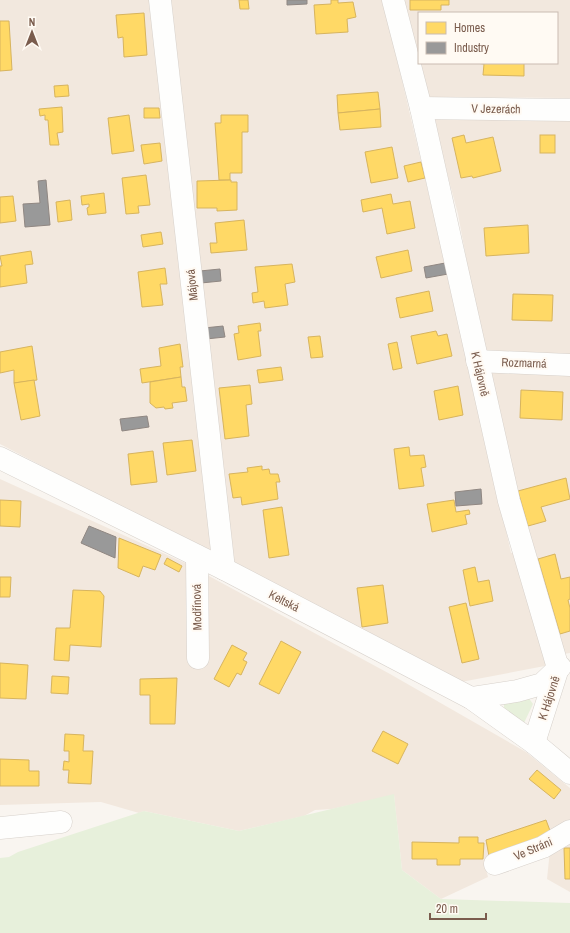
<svg xmlns="http://www.w3.org/2000/svg" width="570" height="933" font-family="'Archivo Narrow',sans-serif">
<rect width="100%" height="100%" fill="#f9f5f0"/>
<g fill="#f2e8de">
<polygon points="0,0 151,0 214,550 211,554 0,444"/>
<polygon points="167,0 383,0 445,263 511,553 515,552 550,665 461,682 240,569 232,559"/>
<polygon points="404,0 570,0 570,98 428,97 419,63 557,63 557,13 419,13 419,61"/>
<polygon points="431,113 570,115 570,354 483,350 458,214"/>
<polygon points="488,371 570,374 570,653 563,654 505,456"/>
<polygon points="0,479 185,563 390,674 526,752 570,788 570,824 489,856 484,861 488,877 441,899 402,870 394,795 332,809 315,810 304,816 239,831 144,811 139,813 101,802 0,805"/>
<polygon points="570,836 570,892 547,879 550,850"/>
</g>
<g fill="#e7f0db">
<polygon points="528,697 533,704 524,723 521,722 504,709 504,704"/>
<polygon points="394,794 402,870 441,899 570,903 570,933 0,933 0,858 9,857 18,852 144,811 239,831"/>
</g>
<g fill="#ffd966" stroke="#d7b45e">
<polygon points="239,0 248,0 249,9 240,9"/>
<polygon points="331,0 338,0 338,3 353,2 356,17 347,19 348,32 316,34 314,5 331,4"/>
<polygon points="410,0 449,0 449,5 441,5 441,10 410,10"/>
<polygon points="144,13 147,55 124,57 123,37 118,38 116,15"/>
<polygon points="0,21 9,21 12,70 0,71"/>
<polygon points="475,63 524,63 524,76 483,75 484,64"/>
<polygon points="68,85 69,96 55,97 54,86"/>
<polygon points="378,92 380,109 338,113 337,95"/>
<polygon points="62,107 63,132 57,133 59,145 50,145 48,120 45,120 45,115 40,116 39,109"/>
<polygon points="144,108 159,108 160,118 144,118"/>
<polygon points="380,109 381,127 340,130 338,113"/>
<polygon points="129,115 134,151 112,154 108,118"/>
<polygon points="221,115 248,115 248,132 242,132 242,173 230,173 230,180 219,180 215,123 221,123"/>
<polygon points="464,135 466,143 493,137 501,171 473,178 472,176 461,178 452,138"/>
<rect x="540" y="135" width="15" height="18"/>
<polygon points="160,143 162,161 144,164 141,145"/>
<polygon points="392,147 398,178 371,183 365,152"/>
<polygon points="421,162 425,178 408,182 404,166"/>
<polygon points="146,175 150,205 138,206 139,213 126,214 122,178"/>
<polygon points="231,180 231,182 237,182 237,210 217,211 217,208 197,208 197,181"/>
<polygon points="104,193 106,213 88,215 87,208 89,207 89,204 82,205 81,196"/>
<polygon points="391,194 393,204 410,201 415,228 387,234 382,208 363,212 361,200"/>
<polygon points="13,196 16,221 0,223 0,197"/>
<polygon points="70,200 72,220 58,222 56,202"/>
<polygon points="244,220 247,250 211,253 210,243 217,243 215,223"/>
<polygon points="528,225 529,253 486,256 484,228"/>
<polygon points="161,232 163,244 143,247 141,235"/>
<polygon points="408,250 412,271 381,278 376,257"/>
<polygon points="31,251 33,264 25,265 27,283 0,287 0,266 2,266 0,256"/>
<polygon points="292,264 295,282 285,284 288,305 265,308 264,301 253,303 252,293 258,292 255,267"/>
<polygon points="165,268 167,284 160,284 163,305 142,307 138,272"/>
<polygon points="429,291 433,311 400,318 396,298"/>
<polygon points="513,294 553,295 552,321 512,320"/>
<polygon points="260,323 261,331 258,331 261,356 238,360 234,334 239,333 238,326"/>
<polygon points="436,331 438,336 447,334 452,356 417,364 411,336"/>
<polygon points="320,336 323,357 311,358 308,337"/>
<polygon points="397,342 402,368 393,370 388,344"/>
<polygon points="180,344 183,367 180,367 181,377 142,383 140,369 161,366 159,348"/>
<polygon points="32,346 37,380 14,383 14,370 0,373 0,352"/>
<polygon points="281,367 283,380 259,383 257,370"/>
<polygon points="181,377 182,387 185,387 187,401 172,403 173,408 165,409 164,407 156,408 150,403 150,382"/>
<polygon points="34,380 40,416 21,420 14,383"/>
<polygon points="250,385 252,404 246,405 249,436 225,439 219,388"/>
<polygon points="458,386 463,415 439,420 434,391"/>
<polygon points="521,390 563,392 562,420 520,418"/>
<polygon points="192,440 196,471 167,475 163,443"/>
<polygon points="409,447 410,456 424,455 426,467 421,468 424,486 399,489 394,449"/>
<polygon points="153,451 157,482 131,485 128,454"/>
<polygon points="262,466 262,470 269,469 270,474 278,474 280,482 276,482 278,499 242,505 241,497 233,498 229,474 248,472 247,468"/>
<polygon points="566,478 570,499 541,507 546,521 528,526 518,491"/>
<polygon points="0,500 21,501 20,527 0,526"/>
<polygon points="454,500 456,512 469,510 470,514 465,515 467,524 432,532 427,504"/>
<polygon points="282,507 289,555 269,558 263,510"/>
<polygon points="119,538 161,555 155,570 143,566 139,577 118,568"/>
<polygon points="555,554 561,579 570,577 570,599 568,600 570,608 570,631 560,634 538,559"/>
<polygon points="167,558 182,566 179,572 164,564"/>
<polygon points="475,567 478,582 489,580 493,601 470,606 463,570"/>
<polygon points="0,577 11,577 10,597 0,597"/>
<polygon points="383,585 388,623 362,627 357,588"/>
<polygon points="73,590 100,591 104,596 101,647 70,645 69,661 54,660 56,628 70,628"/>
<polygon points="466,603 479,659 462,663 449,607"/>
<polygon points="281,641 301,652 279,694 259,684"/>
<polygon points="232,645 247,653 243,660 247,662 241,675 237,673 229,687 214,679"/>
<polygon points="0,663 28,665 26,699 0,698"/>
<polygon points="52,676 69,677 68,694 51,693"/>
<polygon points="177,678 175,724 150,724 150,695 140,695 140,679"/>
<polygon points="383,731 408,744 398,764 372,751"/>
<polygon points="65,734 84,735 83,751 93,751 91,784 68,783 69,770 63,770 64,761 69,762 69,751 64,751"/>
<polygon points="0,759 29,760 29,771 39,771 39,786 0,786"/>
<polygon points="537,770 561,790 554,799 529,779"/>
<polygon points="546,820 552,836 489,856 486,840"/>
<polygon points="459,837 478,837 478,843 484,843 483,859 460,859 460,865 437,865 437,859 412,859 412,842 459,843"/>
<polygon points="564,848 570,848 570,879 565,879"/>
</g>
<g fill="#999" stroke="#908782">
<polygon points="287,0 307,0 307,4 287,5"/>
<polygon points="46,180 50,225 25,227 23,204 40,203 38,181"/>
<polygon points="445,263 448,274 426,278 424,267"/>
<polygon points="220,269 221,281 201,283 200,271"/>
<polygon points="223,326 225,337 206,339 204,328"/>
<polygon points="147,416 149,427 122,431 120,419"/>
<polygon points="481,489 482,504 456,506 455,492"/>
<polygon points="89,526 116,537 115,558 81,543"/>
</g>
<g fill="none" stroke-linecap="round" stroke-linejoin="round">
<defs>
<g id="minor">
<polyline points="160,0 224,569"/>
<polyline points="393,0 421,108 509,501 558,668 534,743"/>
<polyline points="421,108 570,110"/>
<polyline points="477,361 570,365"/>
<polyline points="0,458 224,569 471,698 534,743 570,773"/>
<polyline points="197,556 198,658"/>
<polyline points="471,698 517,691 542,684 560,667"/>
<polyline points="0,828 61,822"/>
<polyline points="495,864 543,847 570,831"/>
</g>
</defs>
<use href="#minor" stroke="#d7d1cb" stroke-width="23"/>
<use href="#minor" stroke="#fefefd" stroke-width="22"/>
</g>
<g text-anchor="middle" dominant-baseline="central" stroke-width="4" stroke-linejoin="round" paint-order="stroke">
<g font-size="12" fill="#7a5c4d" stroke="#fffaf3">
<text transform="translate(496 109) rotate(1)">V Jezerách</text>
<text transform="translate(192 285) rotate(-96)">Májová</text>
<text transform="translate(524 363) rotate(2)">Rozmarná</text>
<text transform="translate(480 374) rotate(77)">K Hájovně</text>
<text transform="translate(284 601) rotate(27)">Keltská</text>
<text transform="translate(197 607) rotate(-91)">Modřínová</text>
<text transform="translate(549 698) rotate(-72)">K Hájovně</text>
<text transform="translate(533 849) rotate(-23)">Ve Stráni</text>
</g>
</g>
<rect x="418" y="12" width="140" height="52" fill="#fffaf3" stroke="#cabbb1"/>
<rect x="426" y="22" width="20" height="12" fill="#ffd966" stroke="#cabbb1"/>
<text x="454" y="32" font-size="12" fill="#7a5c4d">Homes</text>
<rect x="426" y="42" width="20" height="12" fill="#999999" stroke="#cabbb1"/>
<text x="454" y="52" font-size="12" fill="#7a5c4d">Industry</text>
<g transform="translate(32 32)" stroke="#fffaf3" stroke-width="3" paint-order="stroke">
<path d="M0-3L7 15L0 10L-7 15Z" fill="#7a5c4d"/>
<text y="-6" font-size="11" font-weight="bold" text-anchor="middle" fill="#7a5c4d">N</text>
</g>
<path d="M430 913v6h56v-6" fill="none" stroke="#7a5c4d" stroke-width="2"/>
<text x="436" y="913" font-size="12" fill="#7a5c4d" stroke="#fffaf3" stroke-width="3" paint-order="stroke">20 m</text>
</svg>
